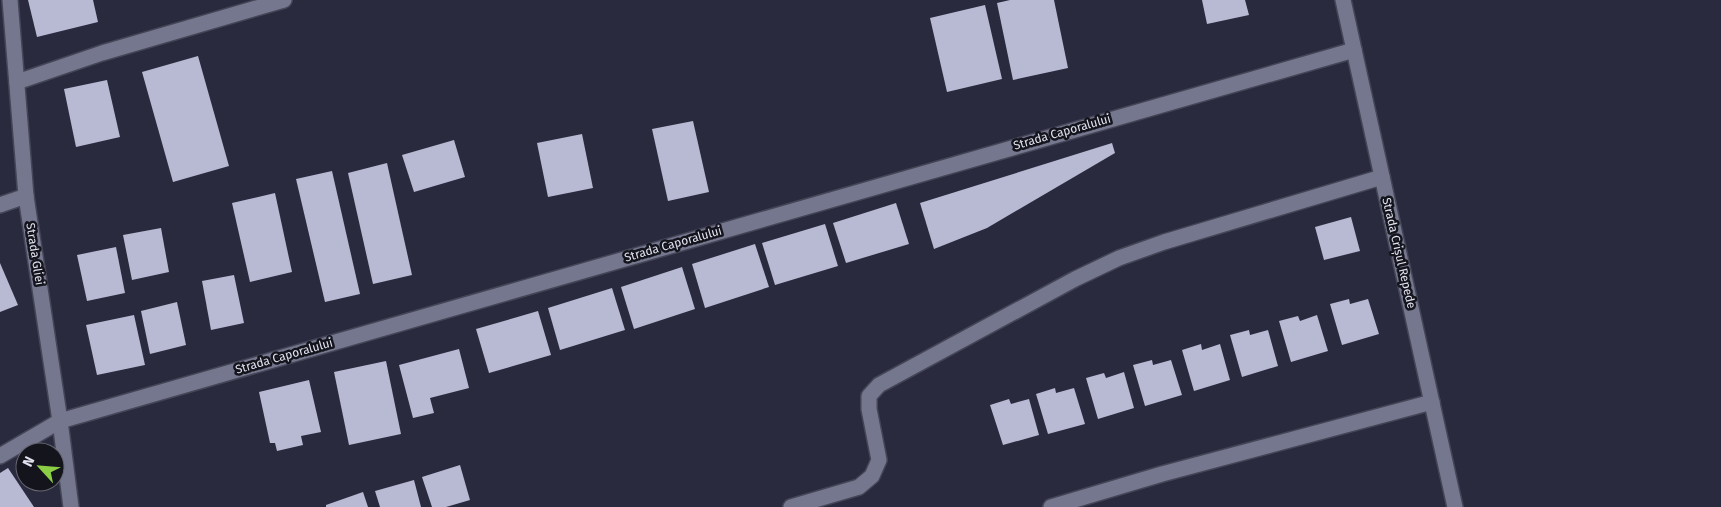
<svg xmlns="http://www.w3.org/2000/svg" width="1721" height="507" font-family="'Fira Sans',sans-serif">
<rect width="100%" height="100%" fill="#2a2a3f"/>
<g fill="#b8bad4">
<polygon points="28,0 93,0 98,22 37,37"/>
<polygon points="1010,0 1054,0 1068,68 1013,80 997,3"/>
<polygon points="1202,0 1245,0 1249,15 1207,24"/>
<polygon points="985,5 1002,79 947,92 930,18"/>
<polygon points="198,56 229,166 173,182 142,72"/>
<polygon points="107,80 120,137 76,147 64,89"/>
<polygon points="693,121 709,192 668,201 652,129"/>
<polygon points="582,134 593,188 548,197 537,143"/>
<polygon points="454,140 465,177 414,192 402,155"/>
<polygon points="1112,143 1115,153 987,228 934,249 920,203"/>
<polygon points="387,163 412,275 373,284 348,173"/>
<polygon points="332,171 360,294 325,302 296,179"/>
<polygon points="275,193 292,272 250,282 232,203"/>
<polygon points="896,203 909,244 846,263 833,223"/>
<polygon points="1351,217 1360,251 1324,260 1315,227"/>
<polygon points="825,224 838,266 775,285 762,243"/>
<polygon points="161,228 169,272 132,280 123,235"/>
<polygon points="755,244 769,287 705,308 692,264"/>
<polygon points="116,247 125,293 87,301 77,255"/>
<polygon points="0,263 18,305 0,312"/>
<polygon points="682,267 695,309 634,329 621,287"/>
<polygon points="234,275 244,323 211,330 202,281"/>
<polygon points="612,288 625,330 560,350 548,308"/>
<polygon points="1349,299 1350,304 1368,299 1379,334 1342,345 1330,304"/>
<polygon points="177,302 186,345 150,354 141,311"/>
<polygon points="538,311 551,355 489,373 476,329"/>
<polygon points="134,315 145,365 97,375 86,325"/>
<polygon points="1317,315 1328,351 1291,362 1279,321 1298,316 1300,321"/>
<polygon points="1249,330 1250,335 1268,330 1278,366 1242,377 1230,335"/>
<polygon points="1201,344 1202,350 1220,344 1230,380 1194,391 1182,350"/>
<polygon points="459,349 469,388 430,398 434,413 413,418 399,365"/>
<polygon points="1152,360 1153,365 1171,360 1182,395 1145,406 1133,365"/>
<polygon points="386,361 401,434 349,445 334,372"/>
<polygon points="1124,372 1134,408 1098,419 1086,378 1104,373 1106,378"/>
<polygon points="309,380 321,432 301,436 303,445 277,451 275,443 270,443 259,392"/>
<polygon points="1055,388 1056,393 1074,388 1085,424 1048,434 1036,394"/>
<polygon points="1009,399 1011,404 1029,399 1039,435 1003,445 990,405"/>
<polygon points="460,465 470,500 446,507 432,507 422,477"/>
<polygon points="8,468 34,507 0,507 0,473"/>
<polygon points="414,480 421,507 380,507 375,491"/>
<polygon points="363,492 368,507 326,507 326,505"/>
</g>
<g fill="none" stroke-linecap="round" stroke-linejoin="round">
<defs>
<g id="minor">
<polyline points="10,0 26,196 60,421 71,507"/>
<polyline points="1343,0 1455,507"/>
<polyline points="17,82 102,53 284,0"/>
<polyline points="0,205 26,196"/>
<polyline points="0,456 60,421 1354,50"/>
<polyline points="791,507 859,487 872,476 879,460 869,409 869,396 879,385 1075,279 1119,258 1164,242 1382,177"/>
<polyline points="1051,507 1162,474 1432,402"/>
</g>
</defs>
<use href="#minor" stroke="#444556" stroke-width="18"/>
<use href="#minor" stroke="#75778f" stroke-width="15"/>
</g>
<g text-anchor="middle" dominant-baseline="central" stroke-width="5" stroke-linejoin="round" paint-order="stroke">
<g font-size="12" fill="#e1e3f0" stroke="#14141d">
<text transform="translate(1062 132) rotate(-16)">Strada Caporalului</text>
<text transform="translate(673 244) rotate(-16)">Strada Caporalului</text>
<text transform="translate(1399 253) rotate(77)">Strada Crișul Repede</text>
<text transform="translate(35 254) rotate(81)">Strada Gliei</text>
<text transform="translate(284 356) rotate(-16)">Strada Caporalului</text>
</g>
</g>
<g transform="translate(40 467) rotate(296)"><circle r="24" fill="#14141d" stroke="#666771"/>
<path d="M0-4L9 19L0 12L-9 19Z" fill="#8bce46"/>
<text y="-8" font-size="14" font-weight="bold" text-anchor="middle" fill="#e1e3f0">N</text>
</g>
</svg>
